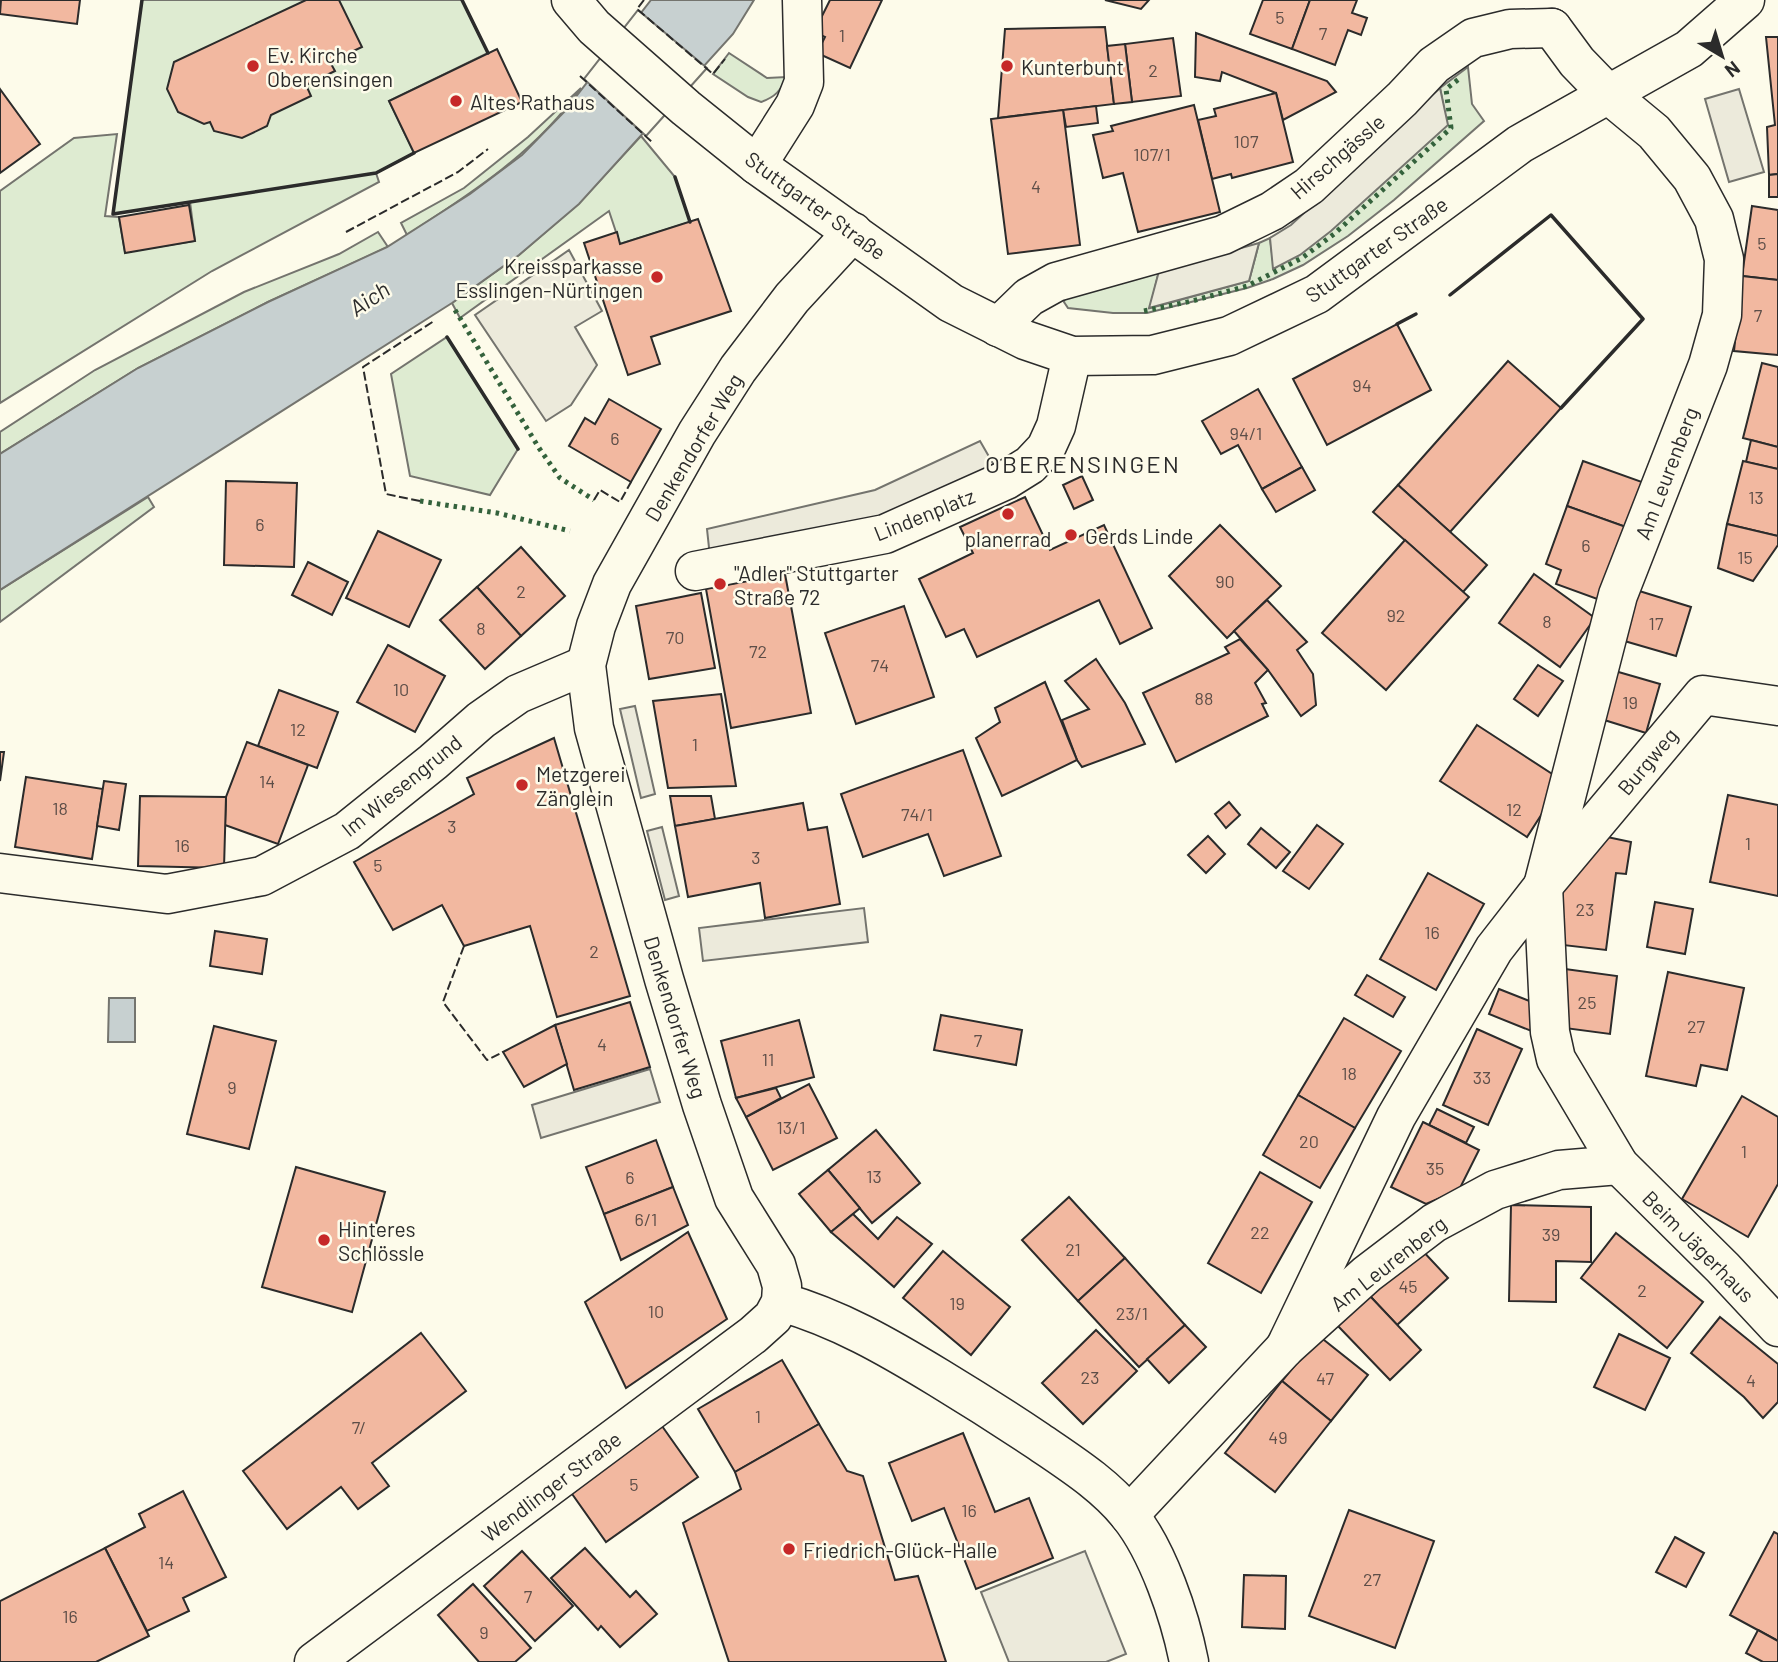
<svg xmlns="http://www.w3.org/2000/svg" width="1778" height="1662" font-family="Barlow,sans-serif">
<rect width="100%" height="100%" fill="#fdfbea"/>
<g fill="#deebd1" stroke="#74746e" stroke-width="2">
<polygon points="142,0 462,0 488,53 389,101 414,153 376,173 379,182 212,271 0,403 0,191 74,138 117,134 105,216 119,217 125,252 195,241 190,202 113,214"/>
<path d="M729,53L767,78L786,77C781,91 775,97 761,102L748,97L713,74Z"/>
<polygon points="1468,67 1472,104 1484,121 1394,200 1348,236 1303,265 1273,279 1247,288 1147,313 1113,313 1068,308 1064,302 1065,297 1159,271 1150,308 1249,281 1259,243 1270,238 1274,269 1447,125 1440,88"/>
<path d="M581,88C536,152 472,193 407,235L401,223L464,188L528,137Z"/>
<polygon points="641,136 675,177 690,222 620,244 609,211 460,318 452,303 519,255 578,204"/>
<polygon points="378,232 388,247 268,302 138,368 0,454 0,432 95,370 244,292 339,254"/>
<polygon points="447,337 518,449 490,495 410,476 391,374"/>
<polygon points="148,497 154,507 0,622 0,590"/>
</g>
<g fill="#eceadb" stroke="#74746e" stroke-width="2">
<polygon points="1440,88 1448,125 1331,231 1300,255 1273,269 1270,238 1291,225"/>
<polygon points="1739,89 1764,172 1729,182 1705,99"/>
<polygon points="1259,243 1249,281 1149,308 1159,271"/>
<polygon points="569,250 602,311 575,327 597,365 571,405 546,421 475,315"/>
<polygon points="980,441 995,467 881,518 710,557 707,529 875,490"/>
<polygon points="635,706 655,794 641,798 620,709"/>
<polygon points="662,827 679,896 665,900 647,831"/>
<polygon points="864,908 868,942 703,961 699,928"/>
<polygon points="650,1069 660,1102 541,1138 532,1105"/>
<polygon points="1085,1551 1126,1654 1106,1662 1009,1662 981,1592"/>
</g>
<g fill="#c7d0d0" stroke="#74746e" stroke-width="2">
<polygon points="651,0 754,0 733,34 579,204 519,255 452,303 0,590 0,454 138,368 268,302 387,247 470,194 522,155 564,112"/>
<polygon points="109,998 135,998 135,1042 108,1042"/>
</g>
<polygon fill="#fdfbea" stroke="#74746e" stroke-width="2" points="638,10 707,68 646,136 584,79"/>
<g fill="#f2b8a0" stroke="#2b2b2b" stroke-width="2">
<polygon points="1,0 80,0 77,24 0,14"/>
<polygon points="306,0 339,0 362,47 330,62 335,71 306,85 311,96 271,115 267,126 242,138 214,131 210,122 204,124 178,112 167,89 174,62"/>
<polygon points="830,0 882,0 850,68 817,53 825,37 814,32"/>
<polygon points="1105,0 1149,0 1141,9"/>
<polygon points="1263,0 1310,0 1292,49 1250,34"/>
<polygon points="1310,0 1357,0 1352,13 1367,18 1361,35 1348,30 1335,65 1292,49"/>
<polygon points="1105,27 1114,104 998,118 1005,29"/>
<polygon points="1196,33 1327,81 1336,92 1283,120 1276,93 1222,72 1220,81 1195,77"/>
<polygon points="1766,37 1778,37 1778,174 1769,175 1767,127 1775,125"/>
<polygon points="1173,38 1181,96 1132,102 1125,44"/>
<polygon points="1125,44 1132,102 1114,104 1107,46"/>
<polygon points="497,49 522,102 414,153 389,101"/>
<polygon points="0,89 40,144 0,173"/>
<polygon points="1276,93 1293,162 1232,178 1231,174 1212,179 1198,120 1216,116 1214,109"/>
<polygon points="1194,105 1220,212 1138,232 1123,173 1103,178 1093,135 1113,131 1111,126"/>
<polygon points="1096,106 1098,123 1066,127 1063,110"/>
<polygon points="1063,110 1080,245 1008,254 991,119"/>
<polygon points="1778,174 1778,197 1769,197 1769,175"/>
<polygon points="189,205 195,241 125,253 119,217"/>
<polygon points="1752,206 1778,210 1778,280 1742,276"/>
<polygon points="698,219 731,311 651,337 660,364 628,375 584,243 617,232 620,244"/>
<polygon points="1742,276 1778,280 1778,355 1734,351"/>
<polygon points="1397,324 1431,390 1327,445 1293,379"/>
<polygon points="1508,361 1561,408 1450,532 1398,485"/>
<polygon points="1762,363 1778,367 1778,447 1743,438"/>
<polygon points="1258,389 1302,467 1262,489 1238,445 1221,454 1202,421"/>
<polygon points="609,399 661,429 631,482 569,446 585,418 595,424"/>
<polygon points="1751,440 1778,447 1778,469 1746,462"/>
<polygon points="1583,461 1642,482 1626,527 1567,506"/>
<polygon points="1743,461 1778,469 1778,536 1727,524"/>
<polygon points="1302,467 1315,490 1276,512 1262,489"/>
<polygon points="1082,476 1093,500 1074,509 1063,485"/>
<polygon points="226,481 297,483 294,567 224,565"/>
<polygon points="1398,485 1487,565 1463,592 1373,512"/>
<polygon points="1025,497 1050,550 1104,525 1152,628 1120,644 1099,600 977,657 964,629 946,637 919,579 973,553 960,527"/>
<polygon points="1567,506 1626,527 1600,600 1556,584 1561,570 1546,564"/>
<polygon points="1727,524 1778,536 1778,545 1753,581 1718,568"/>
<polygon points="1220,525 1281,586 1227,638 1169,576"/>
<polygon points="378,531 441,560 409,627 346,598"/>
<polygon points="1405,540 1469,597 1386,690 1322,633"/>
<polygon points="521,547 565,596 521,636 477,587"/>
<polygon points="308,562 348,582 332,615 292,595"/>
<polygon points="785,574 811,713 731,728 706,589"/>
<polygon points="1534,574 1595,618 1560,667 1499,623"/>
<polygon points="477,587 521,636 485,669 440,620"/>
<polygon points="1636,590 1691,607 1676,656 1621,640"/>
<polygon points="701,593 715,668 649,679 636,606"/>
<polygon points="1267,600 1307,642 1297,650 1313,674 1316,705 1301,716 1268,670 1234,631"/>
<polygon points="904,606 934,697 856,724 825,633"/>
<polygon points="1240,639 1268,670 1255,683 1266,703 1262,704 1268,716 1176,762 1143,693 1229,653 1225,647"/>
<polygon points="388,645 445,676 415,732 357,702"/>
<polygon points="1096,659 1125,703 1145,744 1082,767 1077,760 1062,720 1089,709 1065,681"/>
<polygon points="1538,665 1563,681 1538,716 1514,699"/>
<polygon points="1615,671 1660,684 1646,733 1601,719"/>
<polygon points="1045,682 1077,760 1002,796 976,738 1000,722 995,708"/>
<polygon points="279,690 338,712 317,768 258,746"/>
<polygon points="721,694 736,786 668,788 653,701"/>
<polygon points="1477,725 1563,781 1527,837 1440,781"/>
<polygon points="554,738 630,996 557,1017 530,926 464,946 442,905 393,930 354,862 474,794 467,778"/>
<polygon points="247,742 308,765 278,844 225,825 226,797"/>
<polygon points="963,750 1001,856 944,876 928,834 863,857 841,794"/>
<polygon points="0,752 4,752 0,781"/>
<polygon points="26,777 103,789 92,859 15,847"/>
<polygon points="104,781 126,784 119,830 97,826"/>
<polygon points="1728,795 1778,805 1778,896 1710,882"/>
<polygon points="140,796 226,797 224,868 138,866"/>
<polygon points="670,796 711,796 715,819 675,826"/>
<polygon points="1229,802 1240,815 1226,828 1215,814"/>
<polygon points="803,803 808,830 827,827 840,904 765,918 760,883 688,897 675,826"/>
<polygon points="1317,825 1343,844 1309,889 1283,871"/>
<polygon points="1261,828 1290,852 1276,868 1248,844"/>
<polygon points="1593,834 1631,842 1626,874 1616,873 1606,950 1554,944 1567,864"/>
<polygon points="1208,836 1225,854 1206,873 1188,855"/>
<polygon points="1428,873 1484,904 1436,990 1380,959"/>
<polygon points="1655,902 1693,909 1685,954 1647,947"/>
<polygon points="215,931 267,939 262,974 210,966"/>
<polygon points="1565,969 1617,976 1610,1034 1557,1027"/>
<polygon points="1668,972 1744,988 1727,1070 1701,1065 1696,1086 1646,1076"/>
<polygon points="1367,975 1405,997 1393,1017 1355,995"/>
<polygon points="1499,989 1532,1002 1534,1032 1489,1014"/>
<polygon points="630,1002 650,1067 574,1090 555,1025"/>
<polygon points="941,1015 1022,1030 1016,1065 934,1050"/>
<polygon points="1344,1018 1401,1051 1355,1128 1298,1095"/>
<polygon points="799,1020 814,1077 736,1098 721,1041"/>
<polygon points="555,1025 567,1064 524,1087 503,1052"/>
<polygon points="214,1026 276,1041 249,1149 187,1134"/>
<polygon points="1477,1029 1522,1049 1488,1125 1443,1105"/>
<polygon points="809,1084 837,1138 773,1170 746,1117"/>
<polygon points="776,1088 781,1098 746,1117 736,1098"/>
<polygon points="1298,1095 1355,1128 1320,1188 1263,1155"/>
<polygon points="1742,1096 1778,1117 1778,1184 1748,1237 1682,1199"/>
<polygon points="1437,1109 1474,1127 1466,1143 1429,1125"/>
<polygon points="1423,1122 1479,1150 1459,1190 1426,1204 1391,1187"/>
<polygon points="876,1130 920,1183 872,1223 828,1170"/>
<polygon points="656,1140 673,1187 604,1214 586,1167"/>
<polygon points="296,1167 385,1192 352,1312 262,1287"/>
<polygon points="828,1170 860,1208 831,1232 799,1194"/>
<polygon points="1260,1172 1312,1202 1261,1293 1208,1263"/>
<polygon points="673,1187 688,1225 621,1260 604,1214"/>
<polygon points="1069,1197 1125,1258 1078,1301 1022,1240"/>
<polygon points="1511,1205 1591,1207 1591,1262 1556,1261 1556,1302 1509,1301"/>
<polygon points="853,1214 878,1239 897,1217 932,1244 894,1287 831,1232"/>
<polygon points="688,1232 727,1319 626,1388 585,1302"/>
<polygon points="1616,1233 1703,1302 1667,1348 1581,1278"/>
<polygon points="1420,1248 1448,1278 1397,1325 1369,1295"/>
<polygon points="943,1251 1010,1307 971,1355 903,1298"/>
<polygon points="1125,1258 1185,1325 1139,1367 1078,1301"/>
<polygon points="1369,1295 1421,1350 1390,1380 1337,1325"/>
<polygon points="1720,1317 1778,1364 1778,1402 1763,1418 1744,1397 1691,1353"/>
<polygon points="1185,1325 1206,1347 1169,1383 1147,1359"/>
<polygon points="1096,1330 1137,1371 1083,1424 1042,1383"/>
<polygon points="421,1333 466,1391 372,1463 389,1486 358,1509 341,1487 287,1529 243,1471"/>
<polygon points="1619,1334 1670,1358 1645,1410 1594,1387"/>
<polygon points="1319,1336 1368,1375 1331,1421 1282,1381"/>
<polygon points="782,1360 819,1424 735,1472 698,1409"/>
<polygon points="1282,1381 1331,1421 1275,1492 1225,1453"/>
<polygon points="819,1424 847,1471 863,1476 895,1580 918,1576 946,1662 729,1662 683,1523 741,1489 735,1472"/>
<polygon points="662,1426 698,1477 606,1542 570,1491"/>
<polygon points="963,1433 995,1512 1029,1498 1053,1558 976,1589 944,1508 912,1521 889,1463"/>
<polygon points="183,1491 226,1577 183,1598 189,1611 147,1631 105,1548 145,1527 139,1514"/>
<polygon points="1349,1510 1434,1541 1395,1648 1309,1616"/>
<polygon points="1774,1532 1778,1534 1778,1641 1730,1615"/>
<polygon points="1675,1537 1704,1553 1686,1587 1656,1572"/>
<polygon points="105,1548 149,1636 96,1662 0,1662 0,1601"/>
<polygon points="585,1548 630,1597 636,1591 657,1614 620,1647 601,1626 598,1630 551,1578"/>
<polygon points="522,1551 573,1606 535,1641 484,1586"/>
<polygon points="1244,1575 1286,1576 1285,1629 1242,1627"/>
<polygon points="473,1584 531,1648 515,1662 479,1662 438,1615"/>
<polygon points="1758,1630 1778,1641 1778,1662 1763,1662 1746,1653"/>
</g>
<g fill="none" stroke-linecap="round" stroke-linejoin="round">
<defs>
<g id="minor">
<polyline points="1552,28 1577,62 1608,94 1654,132 1692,178 1714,219 1724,259 1722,315 1708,365 1618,595 1543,886 1550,1032 1556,1059 1619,1165 1723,1268 1778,1327"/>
<polyline points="757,165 795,105 804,82 802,0"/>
<polyline points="998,327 1029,297 1056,282 1223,235 1272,211 1309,186 1402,99 1434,65 1473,38 1510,29 1552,28"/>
<polyline points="695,571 885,534 1006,480 1030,465 1046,448 1056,426 1072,356"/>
<polyline points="0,873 167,894 262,876 347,831 433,762 481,720 518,694 586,665"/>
<path d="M781,1302C838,1318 888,1347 939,1378C972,1398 1005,1419 1038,1441C1070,1463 1104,1484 1129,1515C1158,1551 1180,1616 1189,1662"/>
<polyline points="1285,1348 1396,1117 1494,949 1543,886 1703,695 1778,706"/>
<polyline points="1129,1515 1285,1348 1367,1274 1434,1223 1495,1190 1559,1170 1619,1165"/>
</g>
<g id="secondary">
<polyline points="571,0 594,27 686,108 757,165 951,303 1025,340 1072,356 1153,355 1229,336 1317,294 1520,144 1689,49 1745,0"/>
<polyline points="314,1662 753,1335 773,1317 781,1302 782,1286 776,1265 734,1198 702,1105 664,979 594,728 586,665 596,626 612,584 697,433 738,369 792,298 853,232"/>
</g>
</defs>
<use href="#minor" stroke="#2b2b2b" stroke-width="41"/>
<use href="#secondary" stroke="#2b2b2b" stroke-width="41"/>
<use href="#minor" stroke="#fdfbea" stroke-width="38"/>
<use href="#secondary" stroke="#fdfbea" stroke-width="38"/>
<g stroke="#34623c" stroke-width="5" stroke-dasharray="3.5 5" stroke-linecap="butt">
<polyline points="455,310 539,448 560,478 594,500"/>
<polyline points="1144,311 1192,301 1247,286 1302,258 1334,234 1451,128 1446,89 1459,79"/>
<polyline points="420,501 497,513 570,531"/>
</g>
<g stroke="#2b2b2b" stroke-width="2" stroke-dasharray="9 3.5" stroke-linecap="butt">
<polyline points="644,0 637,9 713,74 725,59"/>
<polyline points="580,76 652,142"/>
<polyline points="346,232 458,172 488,149"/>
<polyline points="594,500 600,490 620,502 631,482"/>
<polyline points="420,501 386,494 363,367 434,321"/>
<polyline points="464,946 443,1002 487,1060 503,1052"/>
</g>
<g stroke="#2b2b2b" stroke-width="3.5">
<polyline points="142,0 113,214 376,173 414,153"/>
<polyline points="462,0 488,53"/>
<polyline points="675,177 690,222"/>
<polyline points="1450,295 1551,215 1643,319 1561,408"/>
<polyline points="1397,324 1416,314"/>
<polyline points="447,337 518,449"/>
</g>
</g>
<g fill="#c62828" stroke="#fdfbea" stroke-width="2.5">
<circle cx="253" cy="66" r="7"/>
<circle cx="1007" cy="66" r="7"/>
<circle cx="456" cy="101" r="7"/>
<circle cx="657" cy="277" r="7"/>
<circle cx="1008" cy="514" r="7"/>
<circle cx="1071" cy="535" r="7"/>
<circle cx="720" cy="584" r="7"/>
<circle cx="522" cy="785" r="7"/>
<circle cx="324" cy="1240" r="7"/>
<circle cx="789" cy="1549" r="7"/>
</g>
<g text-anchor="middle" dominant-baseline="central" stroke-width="5" stroke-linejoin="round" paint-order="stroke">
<g font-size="18" fill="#5d4e48">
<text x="1280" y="17">5</text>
<text x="1323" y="33">7</text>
<text x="842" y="35">1</text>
<text x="1153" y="70">2</text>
<text x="1246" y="141">107</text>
<text x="1152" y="154">107/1</text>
<text x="1036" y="186">4</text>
<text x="1762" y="243">5</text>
<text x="1758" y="315">7</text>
<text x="1362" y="385">94</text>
<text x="1246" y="433">94/1</text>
<text x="615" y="438">6</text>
<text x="1756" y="497">13</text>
<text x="260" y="524">6</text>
<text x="1586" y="545">6</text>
<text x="1745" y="557">15</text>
<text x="1225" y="581">90</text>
<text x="521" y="591">2</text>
<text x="1396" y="615">92</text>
<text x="1547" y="621">8</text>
<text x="1656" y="623">17</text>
<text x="481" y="628">8</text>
<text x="675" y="637">70</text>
<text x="758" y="651">72</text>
<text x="880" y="665">74</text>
<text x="401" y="689">10</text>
<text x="1204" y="698">88</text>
<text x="1630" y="702">19</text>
<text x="298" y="729">12</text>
<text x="695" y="744">1</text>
<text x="267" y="781">14</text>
<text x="60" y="808">18</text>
<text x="1514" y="809">12</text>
<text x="917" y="814">74/1</text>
<text x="452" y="826">3</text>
<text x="1748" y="843">1</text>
<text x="182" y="845">16</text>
<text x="756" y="857">3</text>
<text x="378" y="865">5</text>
<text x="1585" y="909">23</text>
<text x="1432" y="932">16</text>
<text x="594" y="951">2</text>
<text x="1587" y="1002">25</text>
<text x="1696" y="1026">27</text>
<text x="978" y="1040">7</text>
<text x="602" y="1044">4</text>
<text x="768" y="1059">11</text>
<text x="1349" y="1073">18</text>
<text x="1482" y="1077">33</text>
<text x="232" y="1087">9</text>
<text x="791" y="1127">13/1</text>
<text x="1309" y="1141">20</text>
<text x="1744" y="1151">1</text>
<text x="1435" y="1168">35</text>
<text x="874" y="1176">13</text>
<text x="630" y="1177">6</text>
<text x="646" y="1219">6/1</text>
<text x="1260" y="1232">22</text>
<text x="1551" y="1234">39</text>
<text x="1073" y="1249">21</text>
<text x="1408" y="1286">45</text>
<text x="1642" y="1290">2</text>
<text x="957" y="1303">19</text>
<text x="656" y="1311">10</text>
<text x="1132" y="1313">23/1</text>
<text x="1090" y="1377">23</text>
<text x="1325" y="1378">47</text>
<text x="1751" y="1380">4</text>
<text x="758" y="1416">1</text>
<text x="359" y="1427">7/</text>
<text x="1278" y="1437">49</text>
<text x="634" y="1484">5</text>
<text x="969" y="1510">16</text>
<text x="166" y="1562">14</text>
<text x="1372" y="1579">27</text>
<text x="528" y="1596">7</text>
<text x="70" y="1616">16</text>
<text x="484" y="1632">9</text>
</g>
<g font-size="21" fill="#2b2b2b" stroke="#fdfbea" text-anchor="start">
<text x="267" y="54">Ev. Kirche<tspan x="267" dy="24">Oberensingen</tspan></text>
<text x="1021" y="66">Kunterbunt</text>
<text x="470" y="101">Altes Rathaus</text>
<text x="643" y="265" text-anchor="end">Kreissparkasse<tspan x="643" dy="24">Esslingen-Nürtingen</tspan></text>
<text x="1085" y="535">Gerds Linde</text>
<text x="1008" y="538" text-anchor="middle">planerrad</text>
<text x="734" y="572">"Adler" Stuttgarter<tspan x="734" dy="24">Straße 72</tspan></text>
<text x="536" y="773">Metzgerei<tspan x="536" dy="24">Zänglein</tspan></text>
<text x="338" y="1228">Hinteres<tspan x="338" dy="24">Schlössle</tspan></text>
<text x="803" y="1549">Friedrich-Glück-Halle</text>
</g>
<g font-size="21" fill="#2b2b2b" stroke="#fdfbea">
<text transform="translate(1337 156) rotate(-41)">Hirschgässle</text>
<text transform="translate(816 205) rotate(36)">Stuttgarter Straße</text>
<text transform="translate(1376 249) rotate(-35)">Stuttgarter Straße</text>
<text transform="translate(693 447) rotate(-59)">Denkendorfer Weg</text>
<text transform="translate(1666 473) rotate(-69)">Am Leurenberg</text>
<text transform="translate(924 514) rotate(-22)">Lindenplatz</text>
<text transform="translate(1647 761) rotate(-50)">Burgweg</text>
<text transform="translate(401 785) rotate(-39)">Im Wiesengrund</text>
<text transform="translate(676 1017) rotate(73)">Denkendorfer Weg</text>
<text transform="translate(1699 1246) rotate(45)">Beim Jägerhaus</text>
<text transform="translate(1388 1263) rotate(-38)">Am Leurenberg</text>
<text transform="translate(551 1486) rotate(-37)">Wendlinger Straße</text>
</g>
<g font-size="23" font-style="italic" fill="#2b2b2b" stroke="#fdfbea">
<text transform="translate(369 298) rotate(-34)">Aich</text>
</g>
<g font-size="24" letter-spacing="2" fill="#2b2b2b" stroke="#fdfbea">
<text x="1083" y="463">OBERENSINGEN</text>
</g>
</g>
<g transform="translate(1722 56) rotate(142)" stroke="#fdfbea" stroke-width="5" paint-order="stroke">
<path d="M0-5L12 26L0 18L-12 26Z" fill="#2b2b2b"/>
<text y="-10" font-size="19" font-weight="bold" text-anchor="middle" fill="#2b2b2b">N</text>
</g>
</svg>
